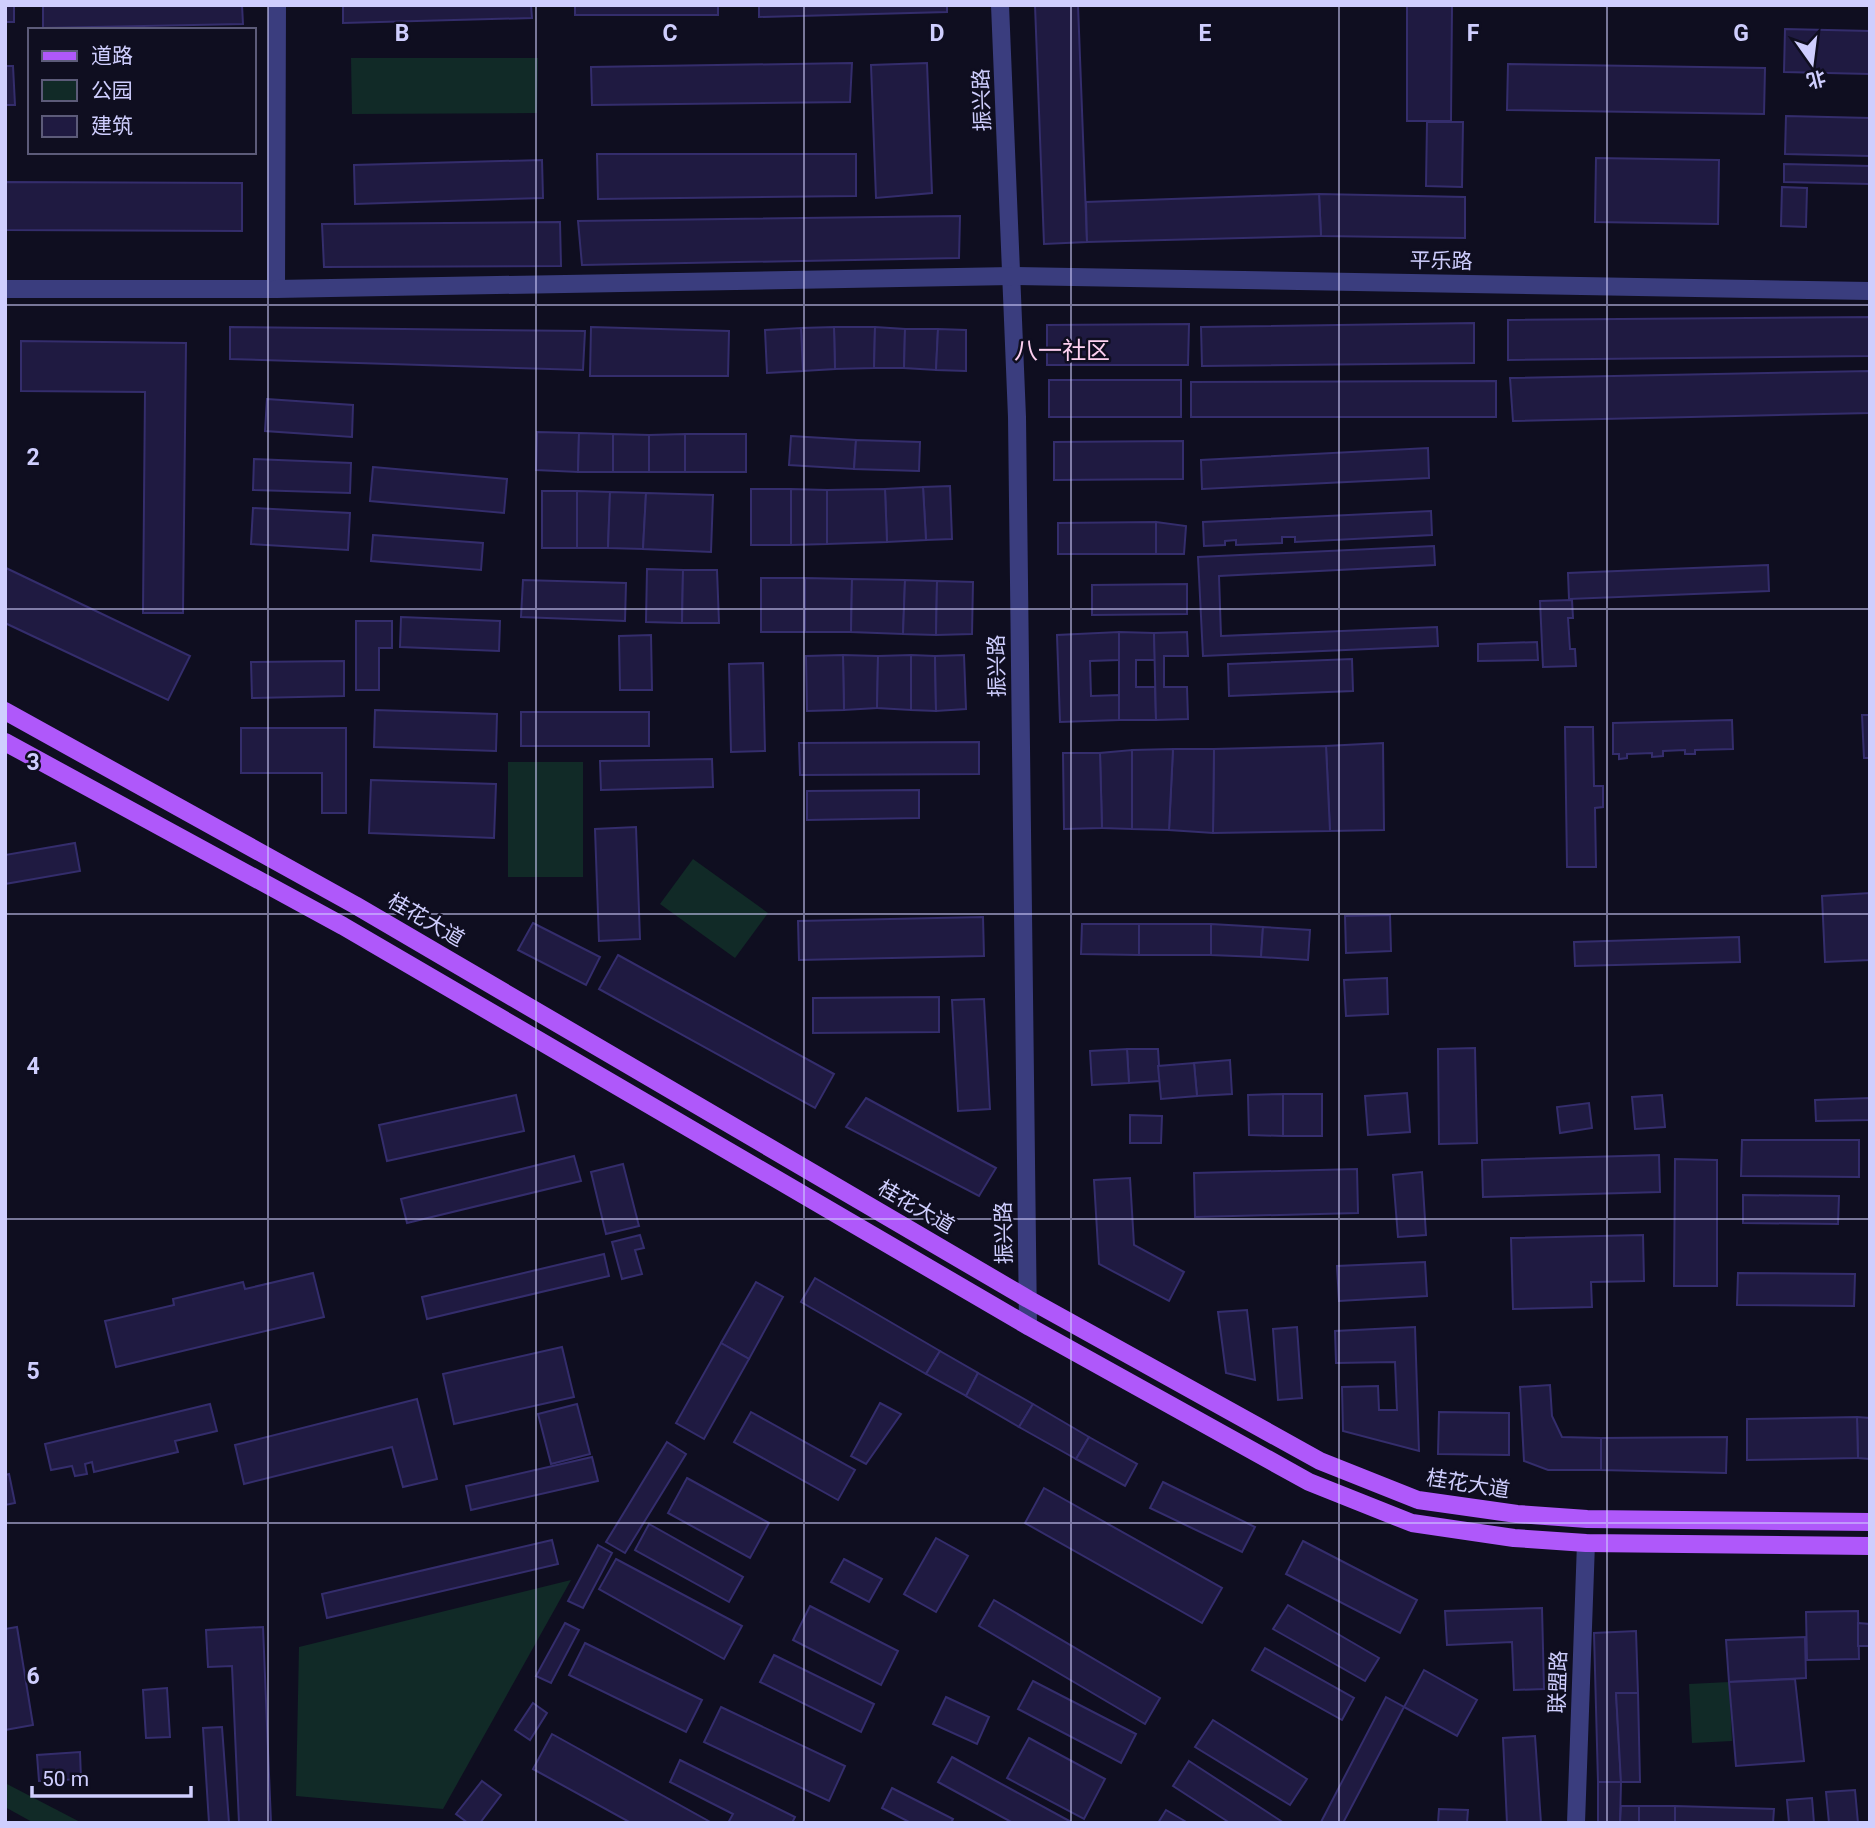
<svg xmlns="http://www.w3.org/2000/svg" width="1875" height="1828" font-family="Roboto,'Noto Sans SC',sans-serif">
<rect width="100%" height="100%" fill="#0f0e20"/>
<g fill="#112a27">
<polygon points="351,58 538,58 537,113 352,114"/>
<rect x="508" y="762" width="75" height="115"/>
<polygon points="693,859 768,913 735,958 660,904"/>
<polygon points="571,1580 443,1809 296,1796 299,1647"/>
<polygon points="1729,1682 1732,1741 1692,1743 1689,1684"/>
<polygon points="5,1783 82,1823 34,1823 5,1807"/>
</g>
<g fill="#1f1a41" stroke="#342d6c" stroke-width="2">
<rect x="5" y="5" width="9" height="17"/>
<polygon points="43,5 242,5 243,24 43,28"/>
<polygon points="343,5 531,5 532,18 343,23"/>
<rect x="575" y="5" width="143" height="10"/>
<polygon points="759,5 947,5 947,12 759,17"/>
<polygon points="1035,5 1078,5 1087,242 1044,244"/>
<polygon points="1407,5 1452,5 1451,121 1407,121"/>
<polygon points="1785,29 1870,31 1870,74 1784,72"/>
<polygon points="852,63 850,102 592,105 591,67"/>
<polygon points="927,63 932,193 876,198 871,65"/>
<polygon points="1508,64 1765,68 1764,114 1507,110"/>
<polygon points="5,66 13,66 15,105 5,105"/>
<polygon points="1786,116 1870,118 1870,156 1785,154"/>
<polygon points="1427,122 1463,122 1462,187 1426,186"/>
<polygon points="597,154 856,154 856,196 598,199"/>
<polygon points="1596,158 1719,160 1718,224 1595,222"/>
<polygon points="542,160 543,198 355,204 354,165"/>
<polygon points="1784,164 1870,166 1870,184 1784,182"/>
<polygon points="5,182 242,183 242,231 5,230"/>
<polygon points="1782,187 1807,188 1806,227 1781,226"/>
<polygon points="1319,194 1465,197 1465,238 1321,236"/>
<polygon points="1319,194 1321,236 1087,242 1086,202"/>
<polygon points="960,216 959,258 582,265 578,221"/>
<polygon points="560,222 561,266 324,267 322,224"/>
<polygon points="1870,317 1870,356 1508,360 1508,320"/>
<polygon points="1474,323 1474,363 1202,366 1201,327"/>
<polygon points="1189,324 1188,365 1047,365 1047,325"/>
<polygon points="230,327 585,331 583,370 230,359"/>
<polygon points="591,327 729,331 728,376 590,376"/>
<polygon points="834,327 875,327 874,368 835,369"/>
<polygon points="834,327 835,369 803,371 801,328"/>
<polygon points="875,327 905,329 904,368 874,368"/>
<polygon points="801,328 803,371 767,373 765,330"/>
<polygon points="905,329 938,329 936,370 904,368"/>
<polygon points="938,329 966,330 966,371 936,370"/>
<polygon points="21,341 186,343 183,613 143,613 145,392 21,391"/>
<polygon points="1870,371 1870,413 1513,421 1510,378"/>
<rect x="1049" y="380" width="132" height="37"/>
<polygon points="1496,381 1496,417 1191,417 1191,382"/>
<polygon points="267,399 353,405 352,437 265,431"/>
<polygon points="537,432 579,433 578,472 536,470"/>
<polygon points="579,433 613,434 613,472 578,472"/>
<polygon points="613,434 649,435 649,472 613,472"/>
<rect x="685" y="434" width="61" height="38"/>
<polygon points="685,434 685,472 649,472 649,435"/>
<polygon points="791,436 856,440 854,469 789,465"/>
<polygon points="856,440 920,442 919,471 854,469"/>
<polygon points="1183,441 1183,479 1054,480 1054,442"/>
<polygon points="1428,448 1429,478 1202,489 1201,460"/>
<polygon points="254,459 351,463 350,493 253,490"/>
<polygon points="373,467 507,479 504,513 370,501"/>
<polygon points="950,486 952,539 926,540 923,487"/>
<polygon points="923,487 926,540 887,542 885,489"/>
<rect x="751" y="489" width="40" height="56"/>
<polygon points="791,489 827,490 827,544 791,545"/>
<polygon points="885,489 887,542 827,544 827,490"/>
<rect x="542" y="491" width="35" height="57"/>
<polygon points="577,491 610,492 608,548 577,548"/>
<polygon points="610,492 646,493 643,549 608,548"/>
<polygon points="646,493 713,495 711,552 643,549"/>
<polygon points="253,508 350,513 348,550 251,544"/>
<polygon points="1431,511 1432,535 1295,542 1295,537 1282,537 1282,543 1236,545 1236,540 1225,541 1225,545 1204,546 1203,522"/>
<polygon points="1156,522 1186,526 1184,554 1156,554"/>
<polygon points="1156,522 1156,554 1058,554 1058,523"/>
<polygon points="373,535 483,543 481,570 371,561"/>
<polygon points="1434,546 1435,565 1219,576 1221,636 1437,627 1438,646 1203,656 1198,557"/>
<polygon points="1768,565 1769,591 1569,599 1568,573"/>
<polygon points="6,568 190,656 168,700 5,623"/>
<polygon points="647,569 683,570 682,623 646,622"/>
<polygon points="683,570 717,570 719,623 682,623"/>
<rect x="761" y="578" width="44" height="54"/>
<polygon points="805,578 852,579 851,632 805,632"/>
<polygon points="852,579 905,580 903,634 851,632"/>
<polygon points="523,580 626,583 625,621 521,617"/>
<polygon points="905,580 937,581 936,635 903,634"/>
<polygon points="937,581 973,582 972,634 936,635"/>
<polygon points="1187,584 1187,614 1092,615 1092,585"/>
<polygon points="1572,600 1573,618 1568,618 1570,649 1575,649 1576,666 1543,667 1540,601"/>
<polygon points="401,617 500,621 499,651 400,647"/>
<polygon points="356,621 392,621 392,648 379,648 379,690 356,690"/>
<polygon points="1119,632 1154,633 1155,660 1136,660 1136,687 1155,687 1156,720 1119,720"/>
<polygon points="1119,632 1119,660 1090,661 1091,696 1119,695 1119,720 1060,722 1057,635"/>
<polygon points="1187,632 1188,656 1164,656 1164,687 1187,687 1188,719 1156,720 1154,633"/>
<polygon points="651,635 652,690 620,690 619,636"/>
<polygon points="1537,642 1538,660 1478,661 1478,644"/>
<polygon points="843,655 878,656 877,708 844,710"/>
<polygon points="843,655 844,710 807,711 806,656"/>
<polygon points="911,655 935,656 936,711 911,710"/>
<polygon points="911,655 911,710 877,708 878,656"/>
<polygon points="964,655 966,709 936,711 935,656"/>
<polygon points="1352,659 1353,691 1229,696 1228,664"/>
<polygon points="344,661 344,696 252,698 251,662"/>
<polygon points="763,663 765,751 731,752 729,664"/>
<polygon points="375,710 497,714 496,751 374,747"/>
<rect x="521" y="712" width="128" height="34"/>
<polygon points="1862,715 1870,715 1870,758 1864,758"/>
<polygon points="1732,720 1733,749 1695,750 1695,754 1685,754 1685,750 1663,751 1663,756 1652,757 1652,753 1627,754 1627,758 1619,759 1619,754 1613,754 1613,723"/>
<polygon points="1565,727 1593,727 1594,786 1603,786 1603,807 1595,808 1596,867 1567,867"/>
<polygon points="241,728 346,728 346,813 322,813 322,773 241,773"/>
<polygon points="979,742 979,774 800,775 799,743"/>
<polygon points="1383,743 1384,830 1330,831 1326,746"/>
<polygon points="1326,746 1330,831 1213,833 1214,749"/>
<polygon points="1173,749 1214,749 1213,833 1169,830"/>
<polygon points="1173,749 1169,830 1132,829 1132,750"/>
<polygon points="1132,750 1132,829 1102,828 1100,753"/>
<polygon points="1063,753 1100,753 1102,828 1064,829"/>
<polygon points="712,759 713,787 601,790 600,761"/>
<polygon points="371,780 496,784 494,838 369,833"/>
<polygon points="919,790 919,818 807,820 807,791"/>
<polygon points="636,827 640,939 599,941 595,829"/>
<polygon points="75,843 80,871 5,884 5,855"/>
<polygon points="1870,893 1870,960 1825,962 1822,896"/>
<polygon points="1390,915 1391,951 1346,953 1345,916"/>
<polygon points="983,917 984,956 799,960 798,921"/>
<polygon points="533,923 600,957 586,985 518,950"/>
<polygon points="1082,924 1139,924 1139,955 1081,954"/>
<rect x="1139" y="924" width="72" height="31"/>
<polygon points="1211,924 1263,927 1261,957 1211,955"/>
<polygon points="1263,927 1310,930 1308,960 1261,957"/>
<polygon points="1739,937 1740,962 1575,966 1574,942"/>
<polygon points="618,955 834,1074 815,1108 599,989"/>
<polygon points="1387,978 1388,1014 1346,1016 1344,980"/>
<polygon points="939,997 939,1032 813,1033 813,998"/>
<polygon points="984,999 990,1109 958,1111 952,1000"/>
<polygon points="1475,1048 1477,1143 1439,1144 1438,1049"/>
<polygon points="1127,1049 1158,1049 1160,1081 1129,1083"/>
<polygon points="1127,1049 1129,1083 1092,1085 1090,1051"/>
<polygon points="1230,1060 1232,1094 1197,1096 1194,1063"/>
<polygon points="1194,1063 1197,1096 1161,1099 1158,1066"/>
<polygon points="1407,1093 1410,1132 1368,1135 1365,1096"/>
<polygon points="1283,1094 1283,1136 1249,1135 1248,1095"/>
<rect x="1283" y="1094" width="39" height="42"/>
<polygon points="516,1095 524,1131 387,1161 379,1125"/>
<polygon points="1662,1095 1665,1127 1635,1129 1632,1097"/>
<polygon points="866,1098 996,1168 979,1196 846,1127"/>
<polygon points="1870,1098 1870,1120 1816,1121 1815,1100"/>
<polygon points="1589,1103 1592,1128 1560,1133 1557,1107"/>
<polygon points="1130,1115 1162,1116 1161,1143 1130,1143"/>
<polygon points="1742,1140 1859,1140 1859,1177 1741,1176"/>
<polygon points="1659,1155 1660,1192 1483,1197 1482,1160"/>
<polygon points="574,1156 581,1181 407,1223 401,1199"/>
<polygon points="1675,1159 1717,1160 1717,1286 1674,1286"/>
<polygon points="623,1164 639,1226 606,1234 591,1172"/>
<polygon points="1357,1169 1358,1213 1195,1217 1194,1173"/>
<polygon points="1422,1172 1426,1235 1398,1237 1393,1175"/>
<polygon points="1130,1178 1134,1245 1184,1272 1169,1301 1099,1264 1094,1180"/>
<polygon points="1743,1195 1839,1196 1838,1224 1743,1223"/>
<polygon points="640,1235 644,1248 635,1250 642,1274 622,1279 612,1242"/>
<polygon points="1643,1235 1644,1281 1591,1282 1592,1307 1513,1309 1511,1238"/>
<polygon points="604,1254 609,1276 427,1319 422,1297"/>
<polygon points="1425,1262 1427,1296 1339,1301 1337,1266"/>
<polygon points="313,1273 324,1317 116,1367 105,1321 174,1305 173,1299 243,1282 245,1289"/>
<polygon points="1738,1273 1855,1274 1854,1306 1737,1305"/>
<polygon points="815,1278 940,1351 926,1374 801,1302"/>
<polygon points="756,1282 783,1297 749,1359 721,1343"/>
<polygon points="1247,1310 1255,1380 1226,1373 1218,1312"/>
<polygon points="1297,1327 1302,1398 1278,1400 1273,1329"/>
<polygon points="1415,1327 1419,1451 1343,1431 1342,1387 1378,1386 1379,1410 1397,1410 1395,1362 1336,1363 1335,1331"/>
<polygon points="721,1343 749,1359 704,1439 676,1423"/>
<polygon points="562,1347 574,1397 454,1424 443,1374"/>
<polygon points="940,1351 978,1373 966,1396 926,1374"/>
<polygon points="978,1373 1033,1404 1019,1427 966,1396"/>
<polygon points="1550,1385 1552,1416 1562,1437 1601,1438 1601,1470 1548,1470 1524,1461 1520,1387"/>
<polygon points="417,1399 437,1479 403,1487 392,1447 244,1484 235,1445"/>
<polygon points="880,1403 901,1414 866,1464 851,1456"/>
<polygon points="210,1404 217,1431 175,1441 178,1452 94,1472 92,1462 85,1464 87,1474 75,1476 72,1466 51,1470 45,1444"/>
<polygon points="577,1404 590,1454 551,1464 538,1414"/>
<polygon points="1033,1404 1089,1437 1076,1459 1019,1427"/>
<polygon points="751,1412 855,1470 838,1500 734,1442"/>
<polygon points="1439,1412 1509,1413 1509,1455 1438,1454"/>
<polygon points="1857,1417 1870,1418 1870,1459 1858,1458"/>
<polygon points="1857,1417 1858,1458 1747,1460 1747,1419"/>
<polygon points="1089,1437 1137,1464 1125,1486 1076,1459"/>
<polygon points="1727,1437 1726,1473 1601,1470 1601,1438"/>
<polygon points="667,1442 686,1454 625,1553 606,1542"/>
<polygon points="592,1457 598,1481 471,1510 466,1486"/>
<polygon points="9,1474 15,1503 5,1505 5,1475"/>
<polygon points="687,1478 769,1523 750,1558 668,1513"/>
<polygon points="1163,1482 1255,1527 1242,1552 1150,1508"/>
<polygon points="1044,1488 1222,1588 1202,1623 1025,1523"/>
<polygon points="649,1524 743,1577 729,1602 635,1550"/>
<polygon points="936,1538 968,1556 936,1612 904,1594"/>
<polygon points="552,1540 558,1564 327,1618 322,1594"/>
<polygon points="1303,1541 1417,1600 1400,1633 1286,1574"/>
<polygon points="598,1545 612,1553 583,1608 568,1601"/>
<polygon points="616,1559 742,1626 724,1659 599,1589"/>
<polygon points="844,1559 882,1579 869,1602 831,1582"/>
<polygon points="994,1600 1160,1698 1145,1724 979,1626"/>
<polygon points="1288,1605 1379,1658 1365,1681 1273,1629"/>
<polygon points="810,1606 898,1651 881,1685 793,1640"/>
<polygon points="1542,1608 1544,1689 1514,1690 1512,1642 1447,1645 1445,1611"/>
<polygon points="1858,1611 1859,1659 1807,1660 1806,1612"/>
<polygon points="565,1623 579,1630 551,1683 536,1676"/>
<polygon points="1858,1623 1870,1624 1870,1646 1858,1646"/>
<polygon points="17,1627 33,1725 5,1730 5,1629"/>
<polygon points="263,1627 271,1823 239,1823 232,1666 208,1667 206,1630"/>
<polygon points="1636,1631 1638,1693 1616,1693 1621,1782 1598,1782 1594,1633"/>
<polygon points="1805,1637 1806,1678 1729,1682 1726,1640"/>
<polygon points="585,1643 702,1700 686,1732 569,1675"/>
<polygon points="1265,1648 1354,1698 1342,1720 1252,1670"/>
<polygon points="774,1655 874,1704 861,1732 760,1682"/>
<polygon points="1424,1670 1477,1700 1457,1736 1404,1707"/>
<polygon points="1795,1679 1804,1761 1736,1766 1729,1682"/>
<polygon points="1033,1681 1136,1734 1121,1763 1018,1709"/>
<polygon points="167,1688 170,1737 146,1738 143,1690"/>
<polygon points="1616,1693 1638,1693 1640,1782 1621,1782"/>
<polygon points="946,1697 989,1717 977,1744 933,1724"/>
<polygon points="1386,1697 1404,1707 1343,1823 1321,1822"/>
<polygon points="533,1703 547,1713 530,1740 515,1730"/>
<polygon points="721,1707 845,1766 829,1801 704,1742"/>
<polygon points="1213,1720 1307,1779 1290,1805 1195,1747"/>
<polygon points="222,1727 229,1823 209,1823 203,1728"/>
<polygon points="552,1734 712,1823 631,1823 533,1769"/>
<polygon points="1535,1736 1541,1823 1507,1823 1503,1738"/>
<polygon points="1029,1738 1105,1779 1084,1819 1007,1778"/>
<polygon points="80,1752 81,1779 39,1781 37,1755"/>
<polygon points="952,1757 1073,1823 1013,1823 938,1782"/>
<polygon points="680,1760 795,1817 792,1823 728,1823 733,1814 670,1782"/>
<polygon points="1189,1761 1284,1823 1230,1823 1173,1786"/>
<polygon points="482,1781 501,1795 480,1823 468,1823 456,1814"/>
<polygon points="1598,1782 1621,1782 1620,1823 1598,1823"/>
<polygon points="892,1788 953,1819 951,1823 911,1823 882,1808"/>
<polygon points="1855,1790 1858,1823 1829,1823 1826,1792"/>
<polygon points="1812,1798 1814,1823 1789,1823 1787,1800"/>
<polygon points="1621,1806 1639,1806 1639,1823 1620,1823"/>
<rect x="1639" y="1806" width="36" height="17"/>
<polygon points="1675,1806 1774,1809 1773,1823 1675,1823"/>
<polygon points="1439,1809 1468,1810 1467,1823 1438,1823"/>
<polygon points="1166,1810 1188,1823 1158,1823"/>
</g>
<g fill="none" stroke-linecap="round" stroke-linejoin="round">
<g stroke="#3a3d7e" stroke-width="18">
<polyline points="1000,5 1017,417 1028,1326"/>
<polyline points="5,289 276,289 277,5"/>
<polyline points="276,289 1012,276 1870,291"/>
<polyline points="1576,1823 1586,1543"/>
</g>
<g stroke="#af58fa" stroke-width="18">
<polyline points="5,711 355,905 1028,1299 1320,1461 1418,1500 1517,1514 1587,1519 1870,1522"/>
<polyline points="5,742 343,926 1028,1326 1309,1482 1412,1523 1514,1538 1586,1543 1870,1546"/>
</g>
</g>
<path fill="none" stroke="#cfcefe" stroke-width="2" stroke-opacity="0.55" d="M268,5V1823M536,5V1823M804,5V1823M1071,5V1823M1339,5V1823M1607,5V1823M5,305H1870M5,609H1870M5,914H1870M5,1219H1870M5,1523H1870"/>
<g text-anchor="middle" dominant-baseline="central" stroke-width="5" stroke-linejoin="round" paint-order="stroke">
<g font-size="21" fill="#cfcefe" stroke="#0f0e20">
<text transform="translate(982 100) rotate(-92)">振兴路</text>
<text transform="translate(1441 261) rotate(1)">平乐路</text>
<text transform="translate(997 666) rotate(-91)">振兴路</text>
<text transform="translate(426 920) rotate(30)">桂花大道</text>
<text transform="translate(916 1207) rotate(30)">桂花大道</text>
<text transform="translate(1004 1233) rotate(-91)">振兴路</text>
<text transform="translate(1468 1484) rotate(9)">桂花大道</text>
<text transform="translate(1558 1682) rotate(-88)">联盟路</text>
</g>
<g font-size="24" fill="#fed0f1" stroke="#0f0e20">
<text x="1062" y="351">八一社区</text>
</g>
</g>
<g font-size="23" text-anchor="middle" font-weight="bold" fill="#cfcefe" stroke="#0f0e20" stroke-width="5" stroke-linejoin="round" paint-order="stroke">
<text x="402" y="41">B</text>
<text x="670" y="41">C</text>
<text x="937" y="41">D</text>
<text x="1205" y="41">E</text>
<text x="1473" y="41">F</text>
<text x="1741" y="41">G</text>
<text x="33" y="465">2</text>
<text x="33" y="770">3</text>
<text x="33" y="1074">4</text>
<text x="33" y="1379">5</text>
<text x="33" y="1684">6</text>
</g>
<rect width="1875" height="1828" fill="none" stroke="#cfcefe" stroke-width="14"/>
<rect x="28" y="28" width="228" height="126" fill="#0f0e20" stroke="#5c5b79" stroke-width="2"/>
<rect x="42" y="51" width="35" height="10" fill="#af58fa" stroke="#5c5b79" stroke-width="2"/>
<text x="91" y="63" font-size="21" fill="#cfcefe">道路</text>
<rect x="42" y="80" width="35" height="21" fill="#112a27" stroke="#5c5b79" stroke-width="2"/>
<text x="91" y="98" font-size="21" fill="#cfcefe">公园</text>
<rect x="42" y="116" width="35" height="21" fill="#1f1a41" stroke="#5c5b79" stroke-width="2"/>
<text x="91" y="133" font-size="21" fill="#cfcefe">建筑</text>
<g transform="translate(1812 63) rotate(166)" stroke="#0f0e20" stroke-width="5" paint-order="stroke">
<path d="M0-5L12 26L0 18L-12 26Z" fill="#cfcefe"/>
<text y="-10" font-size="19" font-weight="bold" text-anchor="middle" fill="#cfcefe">北</text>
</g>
<path d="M32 1786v10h159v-10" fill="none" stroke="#cfcefe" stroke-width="3.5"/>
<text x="42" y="1786" font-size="21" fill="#cfcefe" stroke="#0f0e20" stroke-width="5" paint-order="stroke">50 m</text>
</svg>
